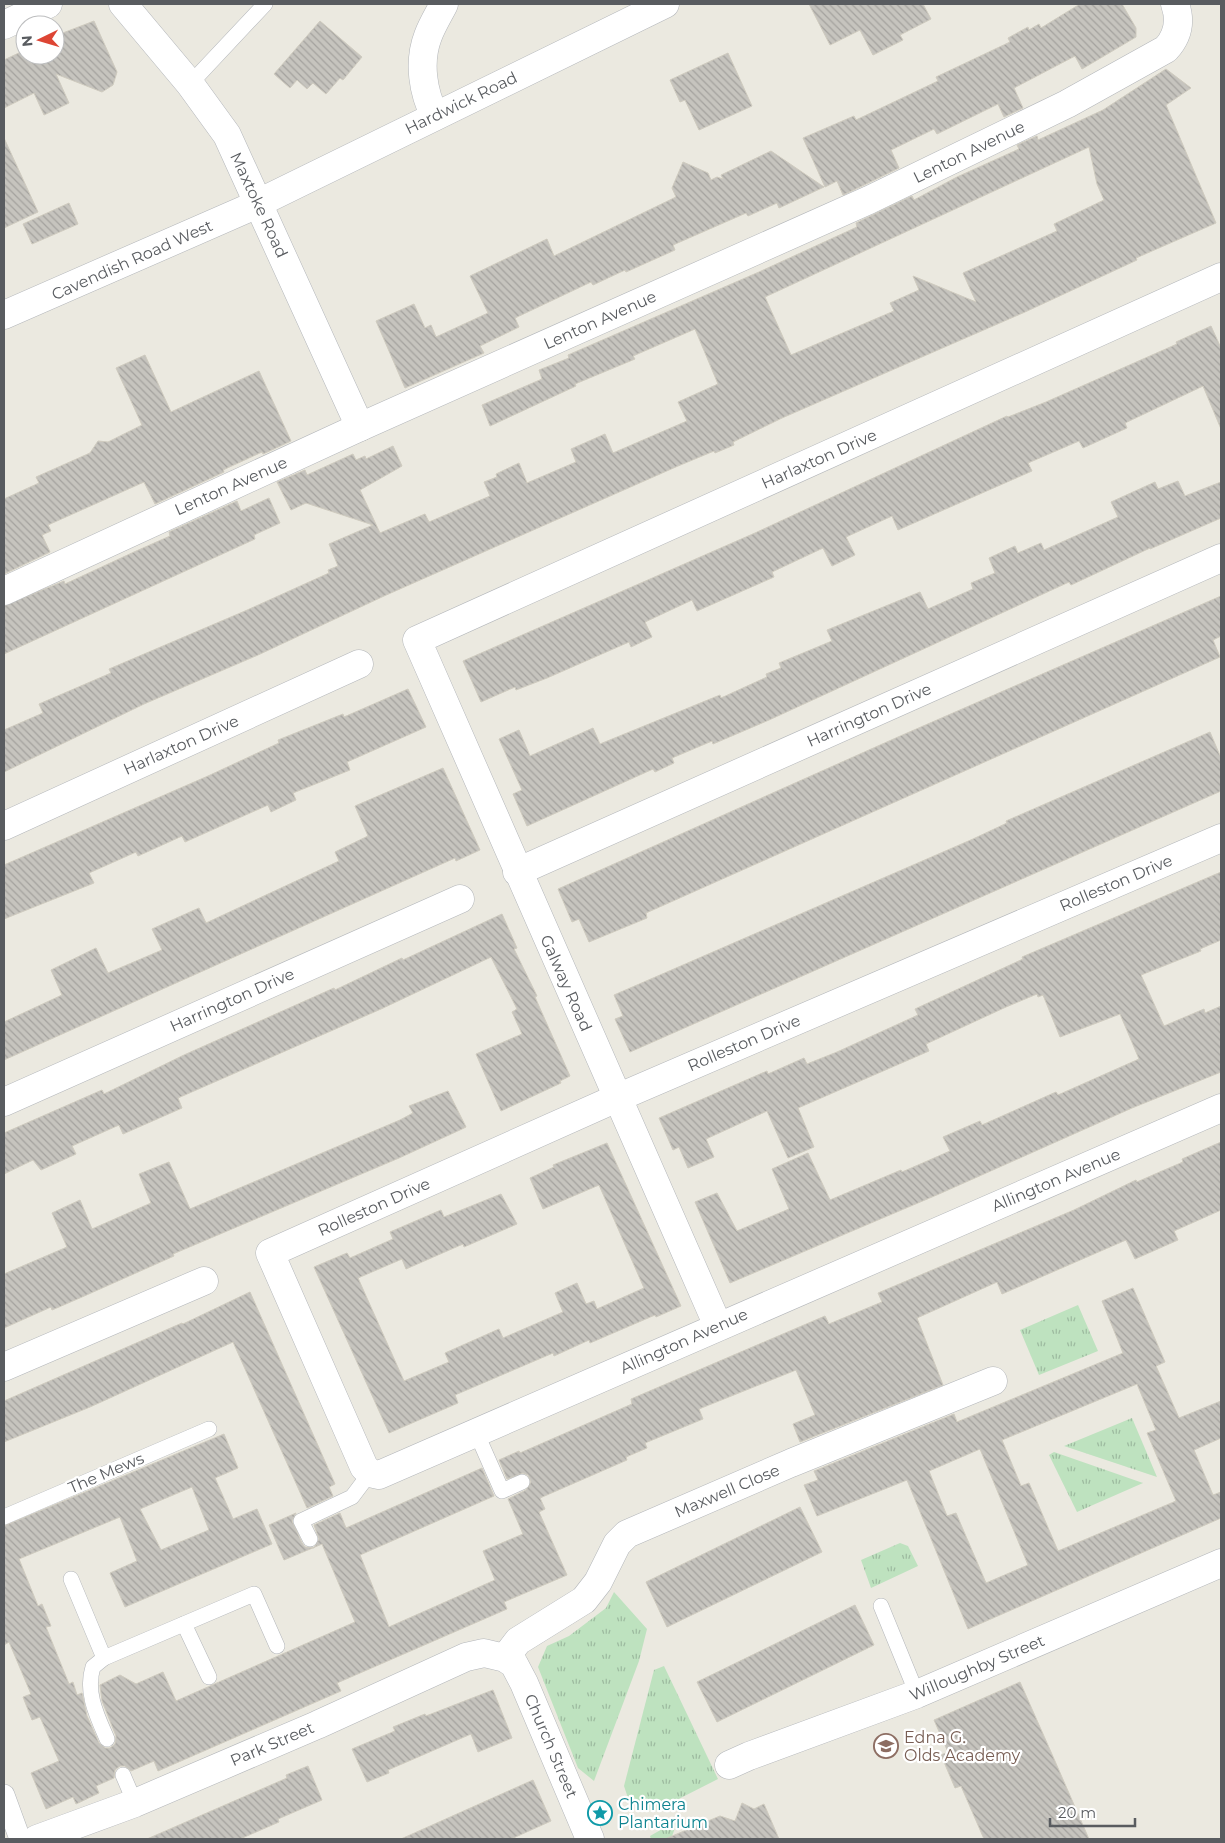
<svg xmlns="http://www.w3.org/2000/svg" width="1225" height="1843" font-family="Montserrat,sans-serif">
<defs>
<pattern id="grass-tufts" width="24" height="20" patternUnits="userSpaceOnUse" patternTransform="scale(1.25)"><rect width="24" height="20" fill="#bee2bf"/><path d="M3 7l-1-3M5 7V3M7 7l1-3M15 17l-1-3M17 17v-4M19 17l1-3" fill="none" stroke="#9dba9f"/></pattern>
<pattern id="building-back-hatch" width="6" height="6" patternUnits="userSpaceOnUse" patternTransform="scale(1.25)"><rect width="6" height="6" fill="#c6c4be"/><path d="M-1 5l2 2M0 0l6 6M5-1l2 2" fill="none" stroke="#a4a29e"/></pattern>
</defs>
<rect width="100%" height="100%" fill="#ebe9e0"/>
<g fill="url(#grass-tufts)">
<polygon points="1078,1305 1098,1351 1039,1375 1020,1330"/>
<polygon points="1132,1418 1157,1477 1064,1446"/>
<polygon points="1054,1452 1143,1483 1077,1512 1049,1455"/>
<polygon points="900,1543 908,1546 918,1566 871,1588 861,1560"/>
<polygon points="614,1592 647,1629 639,1661 594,1781 578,1768 538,1667 547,1646 569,1636 606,1608"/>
<polygon points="664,1666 718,1779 653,1812 628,1798 624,1786 654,1670"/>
<polygon points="678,1820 671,1839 651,1839 650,1836"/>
</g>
<g fill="url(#building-back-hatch)" stroke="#cfcbbf" fill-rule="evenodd">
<polygon points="809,4 923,4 931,19 900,35 903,40 873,55 860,30 830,45"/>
<polygon points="1080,4 1122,4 1136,28 1136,37 1082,69 1075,56 1014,88 1023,108 1004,117 998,104 937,134 934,129 891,150 899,168 862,186 843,195 837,181 825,187 803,138 854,116 856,120 938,81 936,77 1010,42 1008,38 1028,27 1029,30 1039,24 1041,28"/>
<polygon points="94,21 117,72 113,85 102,92 56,74 69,103 44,115 34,93 4,108 4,60 25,50 25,55 55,55 55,36"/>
<polygon points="320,21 362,57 343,80 340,78 326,94 313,83 307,89 297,80 290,88 274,74"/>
<polygon points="728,53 752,106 699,130 685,100 680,102 670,80"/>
<path d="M1166,69L1191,88L1166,105L1216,223L1136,258L1137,260L1025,312L782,418L733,442L734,445L715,453L714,451L678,466L384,596L258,655L144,704L4,772V730L43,713L39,704L111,673L109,669L245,611L329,573L328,570L338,566L329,544L373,525L306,503L291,510L277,482L305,470L307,475L353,454L356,460L365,456L366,459L393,446L402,466L360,490L380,533L425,514L429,522L490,496L484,482L497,477L496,474L519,463L527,483L576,462L571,449L605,434L613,453L687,421L678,402L718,384L695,329L633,356L635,359L575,384L576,386L490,426L482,405L542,379L539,370L569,358L568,355L759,272L857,227L856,223L912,196L914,200L957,177L1019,149L1017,145L1037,136L1038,140L1103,110ZM1089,147L1097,184L1104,200L1054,224L1057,231L963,273L976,302L913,276L919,290L890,303L894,311L791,355L765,297Z"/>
<polygon points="4,138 38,212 4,228"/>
<polygon points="771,151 824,187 779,208 777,203 748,216 746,213 673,245 675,250 626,272 625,270 593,285 591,282 515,318 519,327 480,346 484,353 405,388 376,321 414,304 425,328 431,325 436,337 488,313 470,276 547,239 554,256 676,197 672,188 683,162 708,173 711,180 717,177 723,179 721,175"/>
<polygon points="69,203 78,224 32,244 23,224"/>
<polygon points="1211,326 1221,348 1221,429 1203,386 1125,423 1127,428 1083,448 1079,441 1028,463 1032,471 898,530 892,516 846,537 855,555 832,566 823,548 772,572 774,577 697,611 692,600 645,622 652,637 631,647 629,642 547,678 516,690 515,687 481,702 463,661 755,533 1007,416 1008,417 1046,402 1177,344 1176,342"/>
<polygon points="145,355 171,412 259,371 291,441 263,454 262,452 223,470 224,472 155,504 144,482 48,525 51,531 42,535 50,552 4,574 4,499 39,483 36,477 90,453 98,441 108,442 142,425 116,368"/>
<polygon points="1178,481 1185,496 1221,482 1221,518 1150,549 1150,548 1071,585 1069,582 769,720 713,744 712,741 672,758 674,763 655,772 653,769 527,826 513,794 522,790 499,739 519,730 530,756 593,728 600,744 720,695 721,698 767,677 766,674 781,668 779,663 832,641 827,630 920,592 928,609 973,589 971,583 995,573 989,558 1015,546 1018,553 1041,543 1044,550 1118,517 1111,502 1155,482 1158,489"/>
<polygon points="269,498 280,523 254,535 255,539 4,654 4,606 64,581 65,584 134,552 170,536 169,532 237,501 241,511"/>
<polygon points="1221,596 1221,636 1213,640 1220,657 646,913 647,918 589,942 579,919 572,922 558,889 898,737"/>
<polygon points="408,689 426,727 347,762 350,770 293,793 296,800 271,812 268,805 185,842 182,836 138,856 136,852 89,873 94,883 4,919 4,865 208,776 279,743 278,740 343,714 344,717"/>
<polygon points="1210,732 1221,758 1221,791 630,1052 615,1019 623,1016 614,995 973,839 1007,823 1006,821"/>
<polygon points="443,768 480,850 456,861 455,858 4,1060 4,1022 62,995 51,970 96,948 108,973 162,950 152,929 199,908 206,923 339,861 335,852 368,836 355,806"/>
<polygon points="1221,872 1221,940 1200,949 1201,951 1141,975 1164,1026 1204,1009 1205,1013 1221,1006 1221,1072 1132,1108 939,1194 730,1283 695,1202 717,1193 737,1231 789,1209 772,1169 808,1153 830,1200 901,1170 902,1172 925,1162 950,1151 943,1137 980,1121 982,1125 1056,1092 1058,1095 1139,1059 1120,1014 1060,1037 1043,995 1038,997 1037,994 1006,1007 926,1044 929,1051 798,1108 814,1147 788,1158 767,1111 706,1139 714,1157 688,1168 679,1147 673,1150 659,1118 767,1071 768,1074 804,1058 807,1064 837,1052 918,1015 915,1009 1023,959 1022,957"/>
<polygon points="502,914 517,948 514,949 537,996 535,997 570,1076 560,1081 561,1083 501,1111 476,1054 522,1034 512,1012 517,1009 491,957 381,1009 178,1098 182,1108 123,1134 119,1125 72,1146 76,1154 41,1170 33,1160 4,1174 4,1133 102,1090 104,1094 184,1055 334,988 335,990 402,958 403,960"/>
<polygon points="448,1091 466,1127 462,1129 399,1158 173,1254 174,1256 82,1297 52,1310 51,1307 4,1328 4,1274 67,1247 52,1213 80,1200 92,1229 151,1203 139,1174 169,1162 190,1209 400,1120 413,1113 409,1106"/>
<path d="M1221,1142V1210L1174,1231L1178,1240L1135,1259L1126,1240L1002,1294L997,1282L917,1318L943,1385L800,1442L793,1424L815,1415L796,1370L699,1409L703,1419L645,1443L647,1448L626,1457L627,1460L540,1498L545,1509L539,1512L567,1575L504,1602L507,1609L337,1683L341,1691L158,1771L154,1761L131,1771L125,1766H120L115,1770L114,1778L96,1786L99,1793L76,1804L73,1797L46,1809L31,1773L59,1761L40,1717L32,1720L23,1697L31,1694L9,1642L4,1645V1526L224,1434L238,1468L215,1478L233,1519L257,1509L272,1544L125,1607L110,1573L137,1561L120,1517L19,1559L38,1606L42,1604L51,1626L46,1627L69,1684L73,1682L77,1695L82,1693L87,1716L99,1743L105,1748H110L115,1744L116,1736L102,1701L100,1685L120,1675L136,1684L163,1672L176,1701L355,1622L322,1544L284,1560L269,1525L296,1513L292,1521L302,1543L305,1547L314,1548L319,1539L314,1525L340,1513L346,1528L482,1468L494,1496L360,1555L389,1627L495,1580L483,1551L523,1534L508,1499L526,1490L531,1482L528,1475L523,1473L507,1479L499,1460L519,1451L520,1453L632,1404L631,1399L825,1316L829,1324L882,1302L878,1293L1074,1210L1136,1180L1137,1182L1162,1171L1183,1162L1182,1159ZM192,1487L209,1530L161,1550L140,1509Z"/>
<polygon points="607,1143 681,1306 656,1317 655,1315 590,1343 589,1340 554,1356 553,1353 455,1395 458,1403 389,1433 314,1267 347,1253 350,1258 393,1239 390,1232 441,1210 444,1217 501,1194 517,1224 464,1247 463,1244 406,1269 402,1259 358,1278 404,1381 449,1362 445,1353 499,1329 503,1338 563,1312 555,1293 577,1283 586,1304 594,1301 597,1309 644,1288 599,1185 543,1209 530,1178 554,1167 553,1165"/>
<path d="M1133,1288L1165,1362L1156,1366L1179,1418L1221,1401V1438L1194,1450L1213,1495L1221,1492V1518L968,1629L907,1480L817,1516L804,1485L818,1480L814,1471L954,1414L957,1422L1123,1353L1102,1301ZM1137,1384L1156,1430L1147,1433L1176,1501L1058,1551L1029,1483L1021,1486L1002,1440ZM980,1449L1028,1565L986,1583L956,1513L947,1516L929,1471Z"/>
<polygon points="250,1292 335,1484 329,1487 333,1496 307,1508 233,1342 90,1407 4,1442 4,1401 182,1323 183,1324"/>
<polygon points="800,1507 822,1552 667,1627 646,1582"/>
<polygon points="855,1605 874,1645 717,1722 697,1682"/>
<polygon points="1020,1682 1051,1752 1089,1839 984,1839 961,1786 955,1788 941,1755 948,1752 934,1720"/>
<polygon points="493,1690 512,1738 478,1752 471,1734 388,1770 389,1773 367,1782 352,1749 395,1731 393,1727 425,1714 426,1716"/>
<polygon points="308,1766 322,1800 278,1819 279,1822 240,1839 147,1839 287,1778 286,1775"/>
<polygon points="533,1780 551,1821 511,1839 401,1839"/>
<polygon points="742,1803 754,1809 764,1804 779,1839 665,1839 720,1816 735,1821"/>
</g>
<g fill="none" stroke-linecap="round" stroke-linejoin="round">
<defs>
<g id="service">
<polyline points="190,84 265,4"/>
<polyline points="476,1432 502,1491 522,1482"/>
<polyline points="4,1517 209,1429"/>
<polyline points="310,1539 301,1521 352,1497 370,1473"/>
<polyline points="71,1579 104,1658"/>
<polyline points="881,1606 917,1694"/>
<polyline points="184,1624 209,1677"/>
<path d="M107,1739C97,1716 85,1692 93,1667L104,1658L254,1594L277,1646"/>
<polyline points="123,1775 135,1803"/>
</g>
<polyline id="pedestrian" points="4,1795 20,1839"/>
<g id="minor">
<polyline points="123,4 190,84 227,135 360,427"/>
<polyline points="4,25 48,4"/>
<path d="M435,116C423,93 418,62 428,36C432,25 439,14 444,4"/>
<polyline points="4,315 244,210 665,4"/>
<path d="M4,591L360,427L869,200L1067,104L1166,49C1178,36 1181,21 1175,4"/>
<polyline points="4,826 359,664"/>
<polyline points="1221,838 617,1098 270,1253 364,1467 370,1473 379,1475 1221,1108"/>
<polyline points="517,872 1221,558"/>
<polyline points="4,1102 460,899"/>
<polyline points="718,1326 417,640 1221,277"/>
<polyline points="4,1367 204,1281"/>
<polyline points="505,1658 518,1641 584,1600 598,1582 617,1544 627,1534 791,1463 993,1381"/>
<polyline points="729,1765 749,1756 917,1694 1221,1563"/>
<polyline points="37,1839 135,1803 317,1725 466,1657 484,1653 505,1658 514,1664 524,1683 590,1839"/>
</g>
</defs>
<use href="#service" stroke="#b3b6ba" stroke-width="16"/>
<use href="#pedestrian" stroke="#b3b6ba" stroke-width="22"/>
<use href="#minor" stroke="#b3b6ba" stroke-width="29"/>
<use href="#service" stroke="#fff" stroke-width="15"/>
<use href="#pedestrian" stroke="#fff" stroke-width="21"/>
<use href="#minor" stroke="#fff" stroke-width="28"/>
</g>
<defs>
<symbol id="school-ring" viewBox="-11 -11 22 22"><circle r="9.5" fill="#fff" stroke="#8d6e63" stroke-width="1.5"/><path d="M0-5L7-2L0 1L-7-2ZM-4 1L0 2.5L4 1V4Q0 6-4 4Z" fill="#8d6e63"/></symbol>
<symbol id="sight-ring" viewBox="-11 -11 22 22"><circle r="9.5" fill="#fff" stroke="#0f9aa8" stroke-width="1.5"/><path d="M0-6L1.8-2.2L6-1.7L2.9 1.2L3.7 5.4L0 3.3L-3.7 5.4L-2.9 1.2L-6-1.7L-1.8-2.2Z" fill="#0f9aa8"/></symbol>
</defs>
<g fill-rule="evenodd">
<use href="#school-ring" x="872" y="1732" width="28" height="28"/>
<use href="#sight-ring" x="586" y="1799" width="28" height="28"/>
</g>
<g text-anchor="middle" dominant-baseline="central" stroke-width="4.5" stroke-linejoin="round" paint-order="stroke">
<g font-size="16" fill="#595c60" stroke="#fff">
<text transform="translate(461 103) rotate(-26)">Hardwick Road</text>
<text transform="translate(969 152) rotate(-26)">Lenton Avenue</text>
<text transform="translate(259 205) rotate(65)">Maxtoke Road</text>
<text transform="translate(132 260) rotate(-24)">Cavendish Road West</text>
<text transform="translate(600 320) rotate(-24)">Lenton Avenue</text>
<text transform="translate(819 459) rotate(-24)">Harlaxton Drive</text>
<text transform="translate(231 486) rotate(-24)">Lenton Avenue</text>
<text transform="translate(869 715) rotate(-24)">Harrington Drive</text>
<text transform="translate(181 745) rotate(-24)">Harlaxton Drive</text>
<text transform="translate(1116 883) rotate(-23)">Rolleston Drive</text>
<text transform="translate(566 983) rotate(66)">Galway Road</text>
<text transform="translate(232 1000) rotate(-24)">Harrington Drive</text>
<text transform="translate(744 1043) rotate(-23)">Rolleston Drive</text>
<text transform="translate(1056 1180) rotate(-23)">Allington Avenue</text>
<text transform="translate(374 1207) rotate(-24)">Rolleston Drive</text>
<text transform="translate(684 1341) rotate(-24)">Allington Avenue</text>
<text transform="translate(106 1473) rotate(-23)">The Mews</text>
<text transform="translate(727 1491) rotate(-23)">Maxwell Close</text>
<text transform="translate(977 1668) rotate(-23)">Willoughby Street</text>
<text transform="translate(272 1744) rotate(-23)">Park Street</text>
<text transform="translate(551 1746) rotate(67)">Church Street</text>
</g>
<g font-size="16" fill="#785e54" stroke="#fff" text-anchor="start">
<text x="904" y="1737">Edna G.<tspan x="904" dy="18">Olds Academy</tspan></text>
</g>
<g font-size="16" fill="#0d838f" stroke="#fff" text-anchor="start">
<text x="618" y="1804">Chimera<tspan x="618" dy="18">Plantarium</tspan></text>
</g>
</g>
<rect width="1225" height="1843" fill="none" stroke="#595c60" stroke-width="10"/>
<g transform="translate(40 40) rotate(265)"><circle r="24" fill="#ffffff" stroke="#bdbebf"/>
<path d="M0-4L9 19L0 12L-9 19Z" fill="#dd4534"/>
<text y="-8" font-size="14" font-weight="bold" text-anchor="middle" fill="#595c60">N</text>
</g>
<path d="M1050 1818v8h85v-8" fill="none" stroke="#595c60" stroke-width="2.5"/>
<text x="1058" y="1818" font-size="15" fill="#595c60" stroke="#ffffff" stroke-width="4" paint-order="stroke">20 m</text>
</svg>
